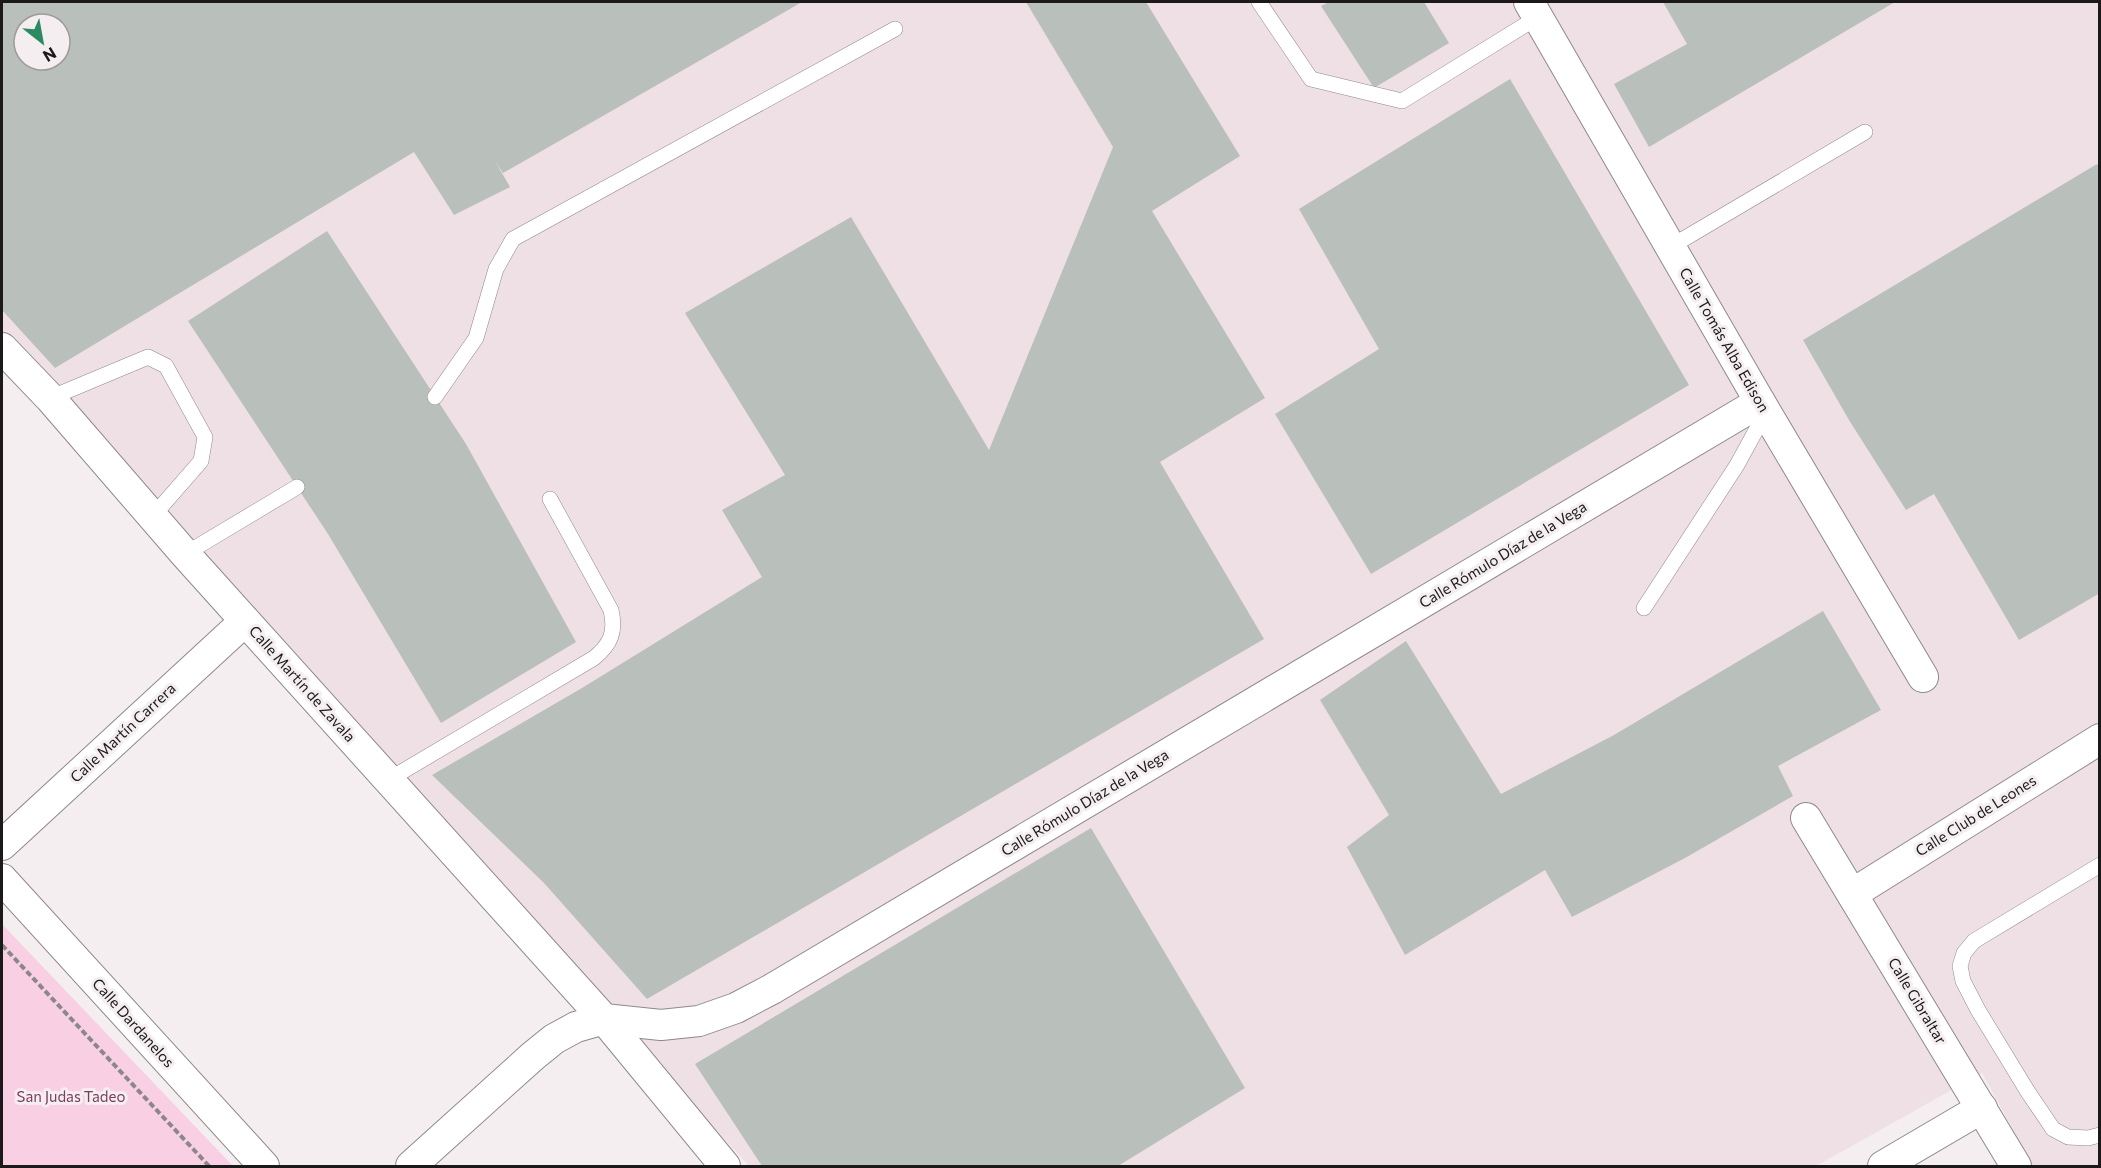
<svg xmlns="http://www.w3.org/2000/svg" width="2101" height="1168" font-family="Commissioner,sans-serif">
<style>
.built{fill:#efe0e6;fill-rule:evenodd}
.green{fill:#f9d0e3}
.building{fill:#b9bfbb;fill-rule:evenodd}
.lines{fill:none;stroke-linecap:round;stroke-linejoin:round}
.lane-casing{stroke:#8f898b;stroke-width:16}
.street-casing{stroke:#8f898b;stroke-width:32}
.path{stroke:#8c888a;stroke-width:4;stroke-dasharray:6 3;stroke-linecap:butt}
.lane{stroke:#fff;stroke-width:15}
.street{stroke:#fff;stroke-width:30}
.labels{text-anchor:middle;stroke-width:6;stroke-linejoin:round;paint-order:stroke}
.street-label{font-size:15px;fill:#1b191a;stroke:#f5eef1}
.park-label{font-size:15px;fill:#7d3d5e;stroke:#f5eef1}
</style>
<rect width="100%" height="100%" fill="#f5eef1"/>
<path class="built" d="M2,2H2099V1166H2033L1982,1073L1816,1166H749L2,344ZM24,24H60V60H24Z"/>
<polygon class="green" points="2,924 233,1166 2,1166"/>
<g class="building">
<path d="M2,2H802L503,173L495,161L510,187L454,215L414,152L55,368L2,310ZM24,24H60V60H24Z"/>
<polygon points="1026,2 1146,2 1240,156 1152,211 1265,398 1160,462 1264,639 647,999 544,883 432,775 582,688 762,577 722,510 785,475 685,313 851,217 989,450 1113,147"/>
<polygon points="1329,2 1424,2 1449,43 1374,88 1321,6"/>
<polygon points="1663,2 1895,2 1649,147 1614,84 1687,44"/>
<polygon points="1510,79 1689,385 1371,574 1275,414 1379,349 1299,209"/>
<polygon points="2097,164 2100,168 2100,593 2019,640 1934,494 1906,510 1849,420 1803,340"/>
<polygon points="327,231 466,444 576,642 441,723 328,534 188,321"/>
<polygon points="1823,611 1881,710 1778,766 1793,796 1685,858 1572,917 1545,870 1405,955 1347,847 1389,815 1320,700 1406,641 1501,794 1614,735"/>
<polygon points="1091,828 1245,1088 1118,1166 762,1166 695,1064"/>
</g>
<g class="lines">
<defs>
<g id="lane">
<polyline points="1259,2 1311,79 1402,101 1538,17"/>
<polyline points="1670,247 1865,132"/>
<polyline points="435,397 476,338 496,269 513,239 895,29"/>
<polyline points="50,398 148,357 166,366 205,437 201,461 153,516"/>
<polyline points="185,554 297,487"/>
<polyline points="1644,608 1737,465 1766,412"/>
<path d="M388,780L594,658C611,644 616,632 611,610L550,499"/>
<polyline points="2100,865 1974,941 1964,953 1960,966 1963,981 1978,1010 2028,1092 2053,1129 2068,1137 2088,1138 2100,1135"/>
</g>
<g id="street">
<polyline points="1529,2 1760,402 1923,677"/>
<polyline points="2,348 50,398 185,554 604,1019 725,1166"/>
<polyline points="1806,818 2016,1166"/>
<polyline points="2,845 245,621"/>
<polyline points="2,879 264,1166"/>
<polyline points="1852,894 2100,739"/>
<polyline points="411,1166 533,1056 554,1039 576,1027 604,1019 661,1025 699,1021 736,1008 772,989 1760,402"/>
<polyline points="1883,1166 1982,1108"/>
</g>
</defs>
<use href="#lane" class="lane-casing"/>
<use href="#street" class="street-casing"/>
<polyline class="path" points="2,945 209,1166"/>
<use href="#lane" class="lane"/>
<use href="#street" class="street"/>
</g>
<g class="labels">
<g class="street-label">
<text transform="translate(1724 340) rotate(60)" y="5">Calle Tomás Alba Edison</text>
<text transform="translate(1503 555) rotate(-31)" y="5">Calle Rómulo Díaz de la Vega</text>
<text transform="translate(302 684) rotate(48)" y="5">Calle Martín de Zavala</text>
<text transform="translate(123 733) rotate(-43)" y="5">Calle Martín Carrera</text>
<text transform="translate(1085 803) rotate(-31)" y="5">Calle Rómulo Díaz de la Vega</text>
<text transform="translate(1976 816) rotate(-32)" y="5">Calle Club de Leones</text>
<text transform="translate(1917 1001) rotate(59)" y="5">Calle Gibraltar</text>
<text transform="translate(133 1023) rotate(48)" y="5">Calle Dardanelos</text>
</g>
<g class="park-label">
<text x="71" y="1102">San Judas Tadeo</text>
</g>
</g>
<rect width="2101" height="1168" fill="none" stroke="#1b191a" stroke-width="6"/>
<g transform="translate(42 42) rotate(149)"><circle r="28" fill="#f5eef1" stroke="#9e999b" stroke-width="1.5"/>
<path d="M0-4.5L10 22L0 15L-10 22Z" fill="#2c8a62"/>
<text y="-9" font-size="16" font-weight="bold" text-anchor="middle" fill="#1b191a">N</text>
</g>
</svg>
